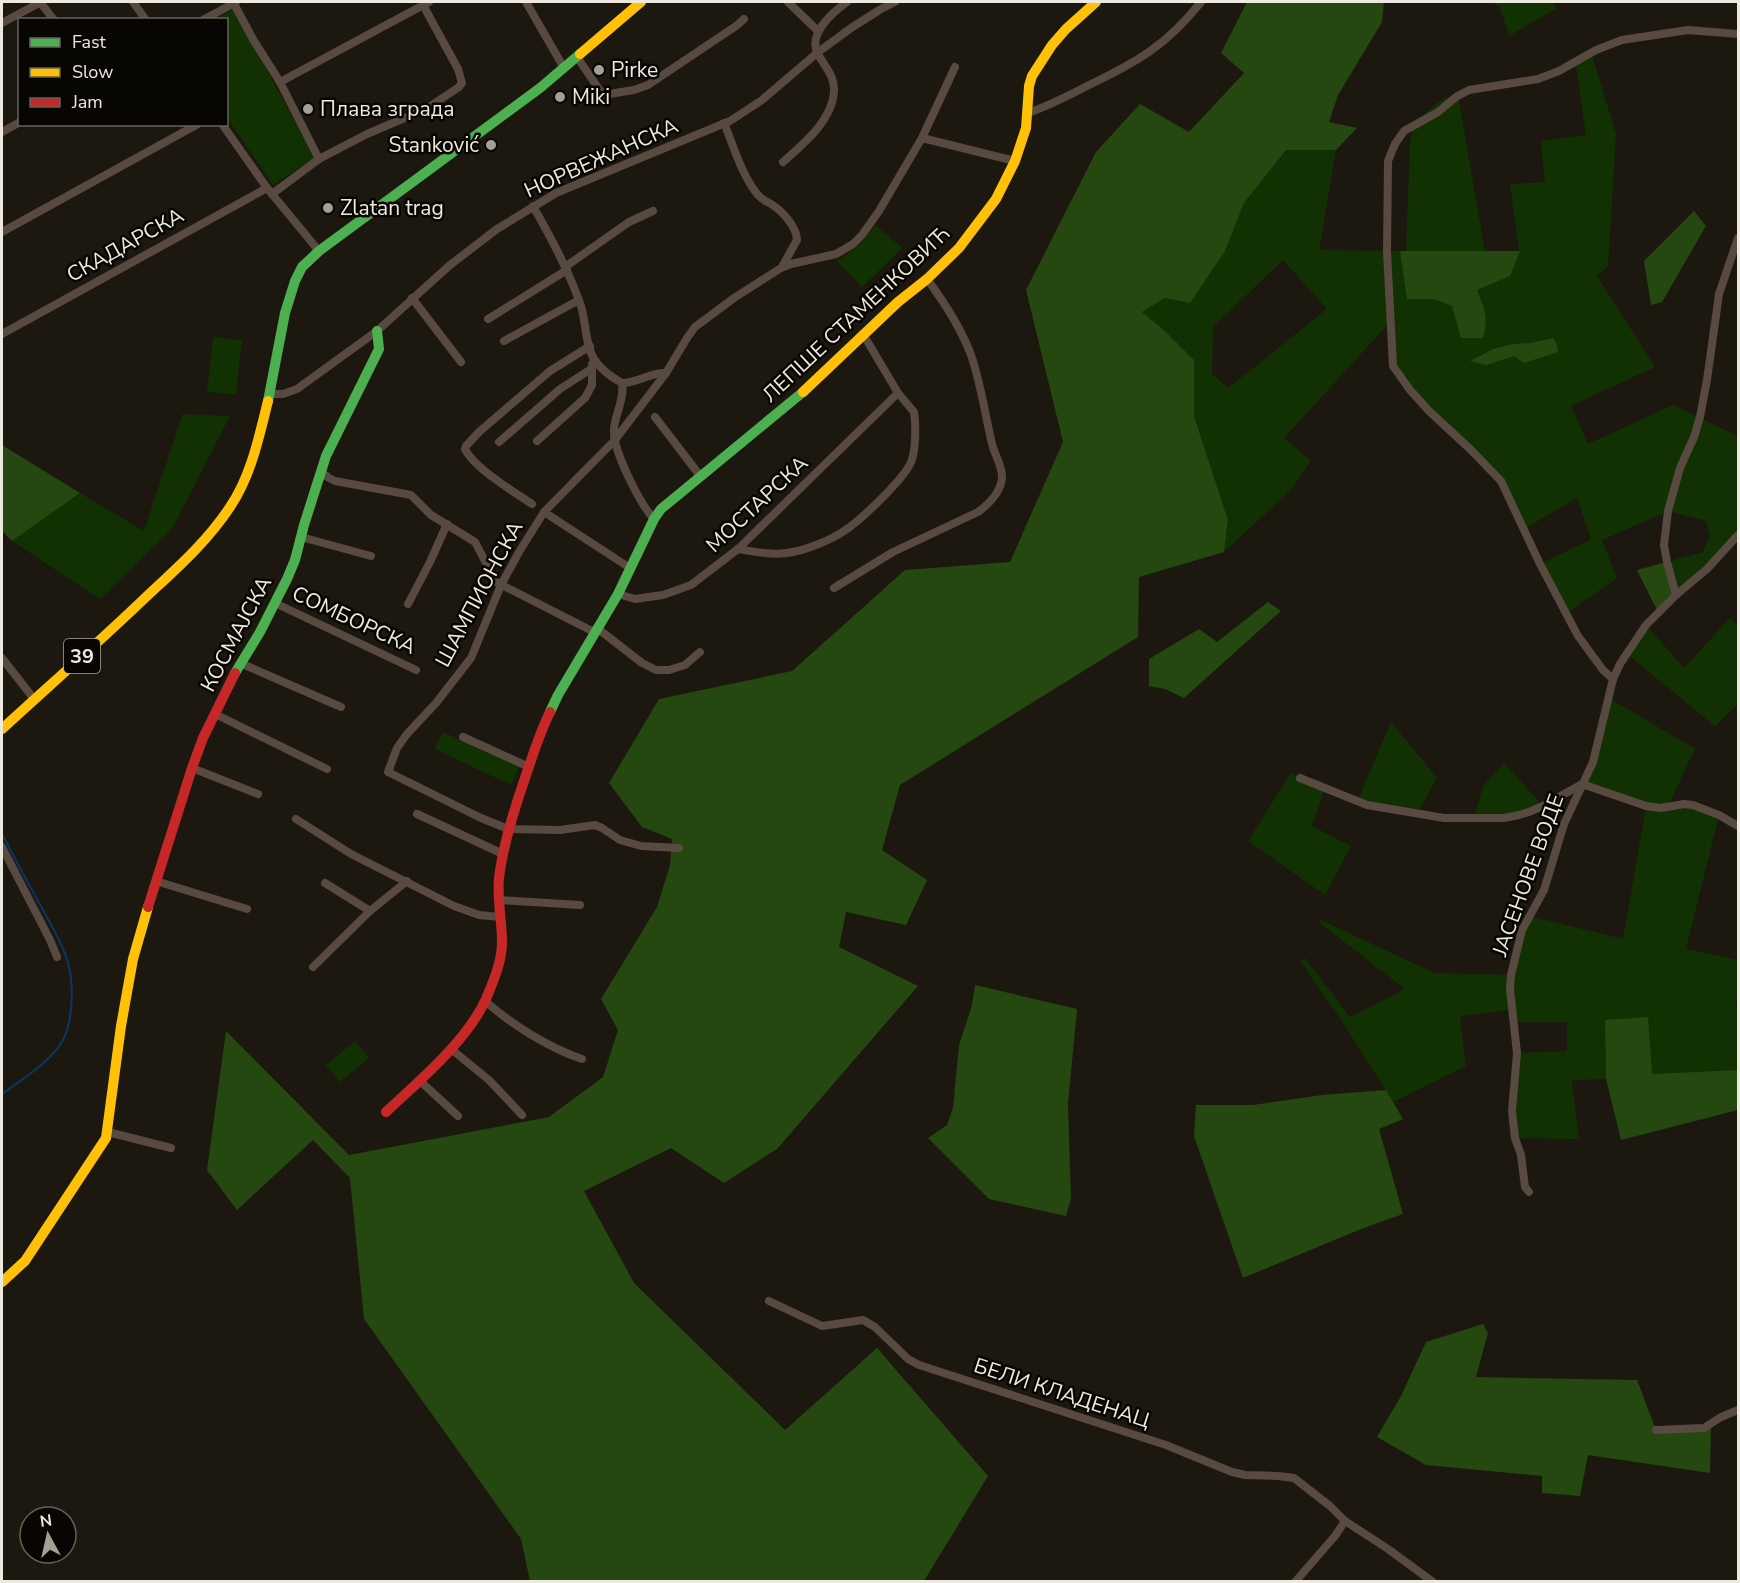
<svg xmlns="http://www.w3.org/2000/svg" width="1740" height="1583" font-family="'Nunito Sans',sans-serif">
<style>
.green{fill:#123102;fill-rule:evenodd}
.forest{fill:#244810}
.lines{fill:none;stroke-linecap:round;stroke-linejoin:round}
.stream{stroke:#0a3665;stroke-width:2}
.street{stroke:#584a40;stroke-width:8}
.fast{stroke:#4caf50;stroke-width:10}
.slow{stroke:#ffc107;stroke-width:10}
.jam{stroke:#c62828;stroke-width:10}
.poi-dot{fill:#a4a096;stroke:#080602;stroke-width:2}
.labels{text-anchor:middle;stroke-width:5;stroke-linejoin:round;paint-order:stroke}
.shield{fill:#080602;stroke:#a9a59c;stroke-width:1.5}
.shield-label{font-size:20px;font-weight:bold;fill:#eee9de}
.poi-label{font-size:21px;fill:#eee9de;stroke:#080602;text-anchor:start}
.street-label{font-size:21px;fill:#eee9de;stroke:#080602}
</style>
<rect width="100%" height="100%" fill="#1c180f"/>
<g class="green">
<polygon points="1491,2 1552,2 1557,8 1509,36 1500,7"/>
<polygon points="233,9 315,157 273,185 227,118 226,20 214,20"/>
<path d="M1592,55L1616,134L1608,266L1597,276L1655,367L1571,406L1588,444L1673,405L1738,436V535L1676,595L1667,562L1703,552L1710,535L1706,521L1668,511L1602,540L1617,578L1566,614L1540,564L1591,539L1577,498L1524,529L1501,481L1429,411L1393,366L1390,322L1284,438L1311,461L1291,490L1224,552L1228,520L1194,416V360L1164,330L1142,312L1165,298L1225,251L1244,203L1286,150H1336L1319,250L1406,251L1410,142L1413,125L1431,108L1443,99L1458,95L1485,252L1519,251L1510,184L1545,182L1541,141L1586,135L1576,66ZM1283,260L1327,309L1228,388L1212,374L1213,327Z"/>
<path d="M875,225L902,248L862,287L837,261C855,249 864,242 875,225Z"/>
<polygon points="213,337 242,340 236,395 207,392"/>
<polygon points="183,414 230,416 172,529 100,599 12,541 80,493 144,531"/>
<polygon points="1730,618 1738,626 1738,704 1715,726 1627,654 1646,625 1684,668"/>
<polygon points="1609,698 1695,749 1668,806 1684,804 1719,815 1686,949 1738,960 1738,990 1736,1000 1738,1018 1738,1070 1651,1074 1605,1021 1606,1079 1572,1080 1579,1139 1515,1138 1517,1053 1567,1051 1567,1022 1513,1022 1511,1010 1460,1016 1466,1066 1393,1102 1342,1021 1301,962 1304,957 1350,1017 1405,989 1320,923 1321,920 1434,973 1511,975 1529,916 1623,939 1646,807 1582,784"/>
<polygon points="1391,722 1437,778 1417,814 1357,802"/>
<polygon points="443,732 519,767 511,785 435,749"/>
<polygon points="1504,763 1543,806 1529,812 1474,818 1483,786"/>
<polygon points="1291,773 1325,788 1312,826 1351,846 1325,895 1248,841"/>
<polygon points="355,1041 369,1058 340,1082 326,1065"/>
</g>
<g class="forest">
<polygon points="1247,2 1384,2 1382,22 1338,95 1329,122 1357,128 1336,150 1286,150 1244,203 1225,251 1190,303 1165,298 1142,312 1164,330 1194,360 1194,416 1228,520 1224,552 1139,577 1138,637 900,785 882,850 927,880 906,925 846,912 839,947 918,986 777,1149 724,1183 671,1148 584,1191 634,1283 785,1430 877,1348 988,1476 924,1581 530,1581 521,1539 364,1319 350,1178 313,1140 237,1210 207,1170 226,1031 349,1155 549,1117 603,1077 618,1030 601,999 657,907 670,865 672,839 642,827 609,783 659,699 792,671 905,570 1010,562 1063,442 1026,290 1096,152 1140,104 1189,132 1244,73 1221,53"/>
<polygon points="1694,211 1706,226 1662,302 1651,305 1644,261"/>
<path d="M1400,251H1520L1510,276L1477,290C1484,307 1489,319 1483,338H1461L1452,306L1434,299H1407Z"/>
<polygon points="1553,338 1557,345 1558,352 1524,363 1514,356 1486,365 1470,361 1493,349 1513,344 1530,343"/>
<polygon points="2,445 80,493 12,541 2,531"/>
<polygon points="1667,562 1676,595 1658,612 1637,570"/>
<polygon points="1268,602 1281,611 1184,698 1165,689 1149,686 1149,659 1199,629 1217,642"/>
<polygon points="975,985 1077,1009 1068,1104 1071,1199 1066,1216 989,1199 928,1138 947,1125 953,1108 959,1045 972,1005"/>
<polygon points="1648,1017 1652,1074 1738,1070 1738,1110 1621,1140 1606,1079 1605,1020"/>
<polygon points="1386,1090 1403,1119 1379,1129 1403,1214 1361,1229 1243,1278 1194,1136 1196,1105 1253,1105 1322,1095"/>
<polygon points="1483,1324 1488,1333 1476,1377 1637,1380 1656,1430 1711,1424 1710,1473 1588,1455 1580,1496 1542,1493 1542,1476 1426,1465 1377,1437 1401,1396 1426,1342"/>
</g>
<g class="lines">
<path class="stream" d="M2,834C15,859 29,885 43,910C52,927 63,944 68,963C74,983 73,1021 63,1040C52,1061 21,1080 2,1094"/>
<g class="street">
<polyline points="40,2 54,20"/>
<polyline points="133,2 146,20"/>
<polyline points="233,2 254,41 280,82 319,159 367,134 426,109 459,87 462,83 458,69 423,5"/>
<polyline points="526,2 564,68"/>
<polyline points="788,2 818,31"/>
<polyline points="203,20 236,2"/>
<polyline points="2,23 41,2"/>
<polyline points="577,57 603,95 634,90 648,85 736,26 744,19"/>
<polyline points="280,82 429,2"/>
<path d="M1028,113C1048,106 1068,96 1087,86C1137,62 1166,46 1201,2"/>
<path d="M724,123C734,147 742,176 758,195C763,201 769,202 774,206C784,213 797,228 797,240L782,267"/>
<polyline points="222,124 267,188 319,251"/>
<polyline points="2,132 20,122"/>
<polyline points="922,138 1015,161"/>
<path d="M783,162C803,144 832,121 834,92C835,76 825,67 818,54C807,34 833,12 847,2"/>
<polyline points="272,194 319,159"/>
<path d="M533,206C551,238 569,271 581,306C586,322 585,344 594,359C601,370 611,377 622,383C625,398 615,414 614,429C612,449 640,504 654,519"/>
<polyline points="2,232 198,124"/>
<polyline points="565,267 629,222 653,211"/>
<polyline points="412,298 461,362"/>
<polyline points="488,319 567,270"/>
<polyline points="2,334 267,188"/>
<polyline points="504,341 579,300"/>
<path d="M622,383C638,383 650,372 666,373"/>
<polyline points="270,394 283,394 297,389 377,331 450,265 497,229 556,193 730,121 762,100 817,53 851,28 881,9 895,2"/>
<polyline points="655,417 701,477"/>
<polyline points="537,441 585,398 592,385 592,364"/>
<polyline points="499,442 560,389 591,369"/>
<polyline points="321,472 329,478 335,481 411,495 431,515 475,542 496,582 594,632"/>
<path d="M532,504C514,492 474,468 465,449L466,446L479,432L550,371L590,346"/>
<polyline points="544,512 630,568"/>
<polyline points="301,537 371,556"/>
<path d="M738,549C755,552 776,556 793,552C808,549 831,540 844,531C860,521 904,479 911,462C916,451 916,424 914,412L898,393L863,334"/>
<path d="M834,588L893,552L978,512C989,504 1000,493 1002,479C1003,467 995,456 992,444C985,414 981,384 971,355C961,328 944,302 927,279"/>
<polyline points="618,594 635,599 663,595 691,585 704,575 738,549 898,393"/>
<polyline points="1676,595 1667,562 1664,545 1668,511 1680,468 1694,437 1700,417 1707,380 1719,294 1738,238"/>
<polyline points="275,603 416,670"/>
<polyline points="408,604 430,562 447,524"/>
<polyline points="597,628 642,663 656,670 669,670 685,665 700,652"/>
<polyline points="2,658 34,699"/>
<polyline points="240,663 341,707"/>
<polyline points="1613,679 1603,670 1578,636 1540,564 1501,481 1470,449 1429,411 1410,390 1393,366 1387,252 1388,161 1395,144 1404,131 1438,112 1456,97 1469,90 1538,79 1559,71 1596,50 1622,40 1688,30 1738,34"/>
<polyline points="215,714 327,769"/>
<polyline points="463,737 529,767"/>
<polyline points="192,768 258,794"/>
<polyline points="1300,778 1367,805 1444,818 1504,818 1519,815 1529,812 1543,806 1582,784"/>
<polyline points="1582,784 1646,806 1661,808 1684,804 1693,805 1719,815 1738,826"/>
<polyline points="417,814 503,854"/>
<polyline points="296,819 351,854 454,906 479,915 500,917"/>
<polyline points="2,847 50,940 57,957"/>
<polyline points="679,848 641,846 620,840 602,828 595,825 560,830 508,829 481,818 388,772 397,748 407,734 436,703 471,658 501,585 519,552 544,512 614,441 666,373 687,338 695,327 734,298 781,268 791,264 836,254 853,244 862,235 879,211 922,138 955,67"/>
<polyline points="156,881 247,909"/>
<polyline points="325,883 370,911"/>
<polyline points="499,900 580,905"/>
<polyline points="313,967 370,911 407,881"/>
<path d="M485,1001C511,1024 549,1048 582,1059"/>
<polyline points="451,1049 489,1080 522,1115"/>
<polyline points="419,1080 458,1116"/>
<polyline points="108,1132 171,1148"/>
<polyline points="1529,1192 1525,1187 1521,1155 1515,1138 1512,1111 1517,1053 1510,989 1511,975 1522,930 1544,890 1564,824 1593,762 1613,679 1620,664 1646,625 1676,595 1707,569 1738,535"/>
<polyline points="769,1301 822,1326 863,1320 875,1327 908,1359 919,1365 1166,1445 1232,1472 1245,1475 1278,1476 1294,1478 1330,1506 1345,1521 1388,1549 1433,1582"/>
<polyline points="1656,1430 1704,1428 1721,1417 1738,1410"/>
<polyline points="1295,1582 1335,1536 1345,1521"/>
</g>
<g class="fast">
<polyline points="268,401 285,313 295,281 302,267 319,251 540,88 580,54"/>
<polyline points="235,673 260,632 287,579 295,560 304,525 326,456 379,349 377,331"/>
<polyline points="550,712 558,695 618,594 654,519 661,509 803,392"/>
</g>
<g class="slow">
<polyline points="580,54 641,2"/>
<polyline points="803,392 898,302 927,279 959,248 996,199 1015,161 1026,128 1029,86 1032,76 1052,45 1066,29 1096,2"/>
<path d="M2,729C50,685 99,642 146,597C176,569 207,542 230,507C251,476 259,437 268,401"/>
<polyline points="2,1282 25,1261 106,1138 121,1026 133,959 148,907"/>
</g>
<g class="jam">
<polyline points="148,907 192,768 203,738 235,673"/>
<path d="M386,1112C419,1081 467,1041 486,999C493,982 502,962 502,942C502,921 497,900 499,878C503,845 513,813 524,781C532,758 539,734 550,712"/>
</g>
</g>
<g class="poi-dot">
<circle cx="599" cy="70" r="6"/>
<circle cx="560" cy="97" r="6"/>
<circle cx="308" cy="109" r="6"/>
<circle cx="491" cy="145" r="6"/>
<circle cx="328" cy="208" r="6"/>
</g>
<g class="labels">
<rect class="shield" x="64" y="639" width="36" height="34" rx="4.5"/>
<g class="shield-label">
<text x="82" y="663">39</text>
</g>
<g class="poi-label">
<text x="611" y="77">Pirke</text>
<text x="572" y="104">Miki</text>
<text x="320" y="116">Плава зграда</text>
<text x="479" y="152" text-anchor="end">Stanković</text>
<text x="340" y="215">Zlatan trag</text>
</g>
<g class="street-label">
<text transform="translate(601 158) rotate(-24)" y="7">НОРВЕЖАНСКА</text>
<text transform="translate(125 245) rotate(-29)" y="7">СКАДАРСКА</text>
<text transform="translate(856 314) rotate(-43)" y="7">ЛЕПШЕ СТАМЕНКОВИЋ</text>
<text transform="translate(757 504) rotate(-43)" y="7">МОСТАРСКА</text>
<text transform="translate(479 594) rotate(-62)" y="7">ШАМПИОНСКА</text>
<text transform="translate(354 620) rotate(25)" y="7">СОМБОРСКА</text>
<text transform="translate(236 634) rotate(-62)" y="7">КОСМАЈСКА</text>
<text transform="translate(1528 875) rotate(-70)" y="7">ЈАСЕНОВЕ ВОДЕ</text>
<text transform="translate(1062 1393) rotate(18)" y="7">БЕЛИ КЛАДЕНАЦ</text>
</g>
</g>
<rect width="1740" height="1583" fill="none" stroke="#eee9de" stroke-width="6"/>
<rect x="18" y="18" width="210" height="108" fill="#080602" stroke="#64615a" stroke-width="1.5"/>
<rect x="30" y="38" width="30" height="9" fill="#4caf50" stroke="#64615a" stroke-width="1.5"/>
<text x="72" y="48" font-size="18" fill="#eee9de">Fast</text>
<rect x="30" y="68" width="30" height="9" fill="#ffc107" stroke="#64615a" stroke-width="1.5"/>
<text x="72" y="78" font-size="18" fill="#eee9de">Slow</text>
<rect x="30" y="98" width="30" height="9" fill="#c62828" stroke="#64615a" stroke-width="1.5"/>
<text x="72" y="108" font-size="18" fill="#eee9de">Jam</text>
<g transform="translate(48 1535) rotate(352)"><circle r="28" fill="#080602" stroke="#64615a" stroke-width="1.5"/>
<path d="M0-4.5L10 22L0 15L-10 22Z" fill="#a4a096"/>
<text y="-9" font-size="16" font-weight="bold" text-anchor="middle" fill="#eee9de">N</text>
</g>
</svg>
